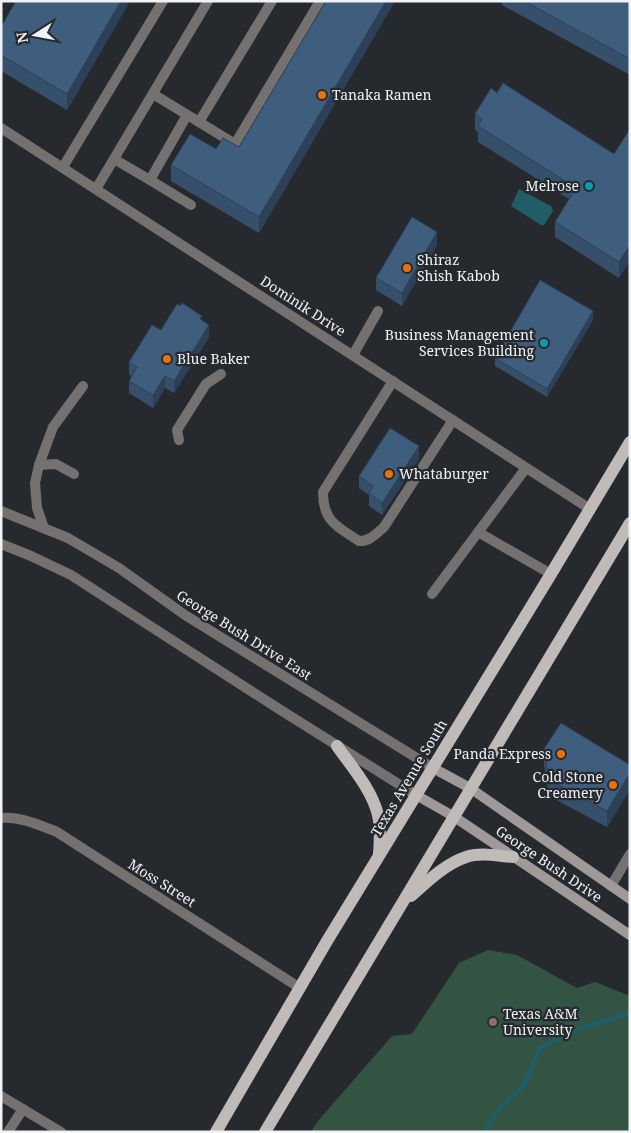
<svg xmlns="http://www.w3.org/2000/svg" width="631" height="1133" font-family="'Noto Serif',serif">
<style>
.green{fill:#335343}
.water{fill:#205d65}
.lines{fill:none;stroke-linecap:round;stroke-linejoin:round}
.stream{stroke:#205d65;stroke-width:5}
.service{stroke:#757171;stroke-width:10}
.minor{stroke:#757171;stroke-width:10}
.tertiary{stroke:#757171;stroke-width:10}
.secondary{stroke:#9f9a99;stroke-width:10}
.primary{stroke:#c0bab8;stroke-width:12}
.wall{fill:#36506b}
.shaded-wall{fill:#2c4157}
.building{fill:#3f5d7c;stroke:#2c4157}
.food-dot{fill:#e8710a;stroke:#262a2e;stroke-width:2}
.culture-dot{fill:#0f9aa8;stroke:#262a2e;stroke-width:2}
.education-dot{fill:#8d6e63;stroke:#262a2e;stroke-width:2}
.labels{text-anchor:middle;stroke-width:4.5;stroke-linejoin:round;paint-order:stroke}
.poi-label{font-size:14px;fill:#f0f2f5;stroke:#262a2e;text-anchor:start}
.street-label{font-size:14px;fill:#f0f2f5;stroke:#262a2e}
</style>
<rect width="100%" height="100%" fill="#262a2e"/>
<polygon class="green" points="488,950 517,955 577,988 595,982 630,996 630,1132 311,1132 317,1122 392,1036 412,1034 459,963"/>
<polygon class="water" points="519,189 551,206 553,211 544,225 541,225 511,206"/>
<g class="lines">
<polyline class="stream" points="484,1132 501,1106 524,1086 540,1048 579,1029 630,1013"/>
<g class="service">
<polyline points="153,94 199,122 272,1"/>
<polyline points="199,122 235,144 320,1"/>
<polyline points="114,159 150,180 187,115"/>
<polyline points="63,167 163,1"/>
<polyline points="150,180 191,205"/>
<polyline points="96,189 208,1"/>
<polyline points="353,355 378,311"/>
<path d="M393,381L323,492C323,522 338,527 359,541C369,542 377,533 384,527L453,420"/>
<polyline points="179,440 177,430 206,384 221,374"/>
<polyline points="39,465 56,464 74,474"/>
<polyline points="44,528 37,508 35,483 39,465 53,427 83,386"/>
<polyline points="478,532 551,574"/>
<polyline points="432,594 526,468"/>
<polyline points="611,886 630,854"/>
<polyline points="8,1132 23,1109"/>
</g>
<g class="minor">
<polyline points="1,128 590,509"/>
<path d="M1,818C20,816 39,825 57,832L300,988"/>
<polyline points="1,1096 61,1132"/>
</g>
<g class="tertiary">
<polyline points="1,511 68,538 119,568 185,615 433,768"/>
<polyline points="1,544 31,556 71,575 279,709 416,795"/>
</g>
<g class="secondary">
<polyline points="433,768 470,788 630,899"/>
<polyline points="416,795 453,816 630,935"/>
</g>
<g class="primary">
<path d="M337,746C352,767 372,790 378,815C381,828 380,841 379,854"/>
<path d="M411,896C427,882 445,864 466,857C480,852 498,856 513,857"/>
<polyline points="216,1132 327,941 551,574 630,442"/>
<polyline points="265,1132 630,523"/>
</g>
</g>
<g class="wall">
<polygon points="130,1 67,110 1,71 1,27"/>
<polygon points="326,1 395,1 259,233 171,181 171,165 216,149 239,147"/>
<polygon points="502,1 630,1 630,75 502,5"/>
<polygon points="497,93 614,154 630,129 619,278 555,237 555,222 569,199 478,142 478,132 475,130 475,114"/>
<polygon points="437,245 402,306 376,290 376,278"/>
<polygon points="180,306 202,320 209,337 174,393 165,388 153,408 129,393 129,381 132,376 129,375 129,362 161,330"/>
<polygon points="593,320 547,397 495,366 495,358"/>
<polygon points="419,459 382,515 369,506 369,495 359,488 359,476"/>
<polygon points="544,749 630,765 630,789 607,827 549,796 544,765"/>
</g>
<g class="shaded-wall">
<polygon points="121,1 130,1 67,110 67,94"/>
<polygon points="386,1 395,1 259,233 259,217"/>
<polygon points="2,219 2,234 1,236 1,220"/>
<polygon points="437,232 437,245 402,306 402,293"/>
<polygon points="630,245 630,261 619,278 619,262"/>
<polygon points="593,311 593,320 547,397 547,389"/>
<polygon points="209,325 209,337 174,393 174,381"/>
<polygon points="165,376 165,388 153,408 153,395"/>
<polygon points="419,446 419,459 382,515 382,503"/>
<polygon points="630,773 630,789 607,827 607,811"/>
</g>
<g class="building">
<polygon points="16,1 121,1 67,94 1,55 1,27"/>
<polygon points="326,1 386,1 259,217 171,165 190,134 216,149 223,138 239,147"/>
<polygon points="524,1 630,1 630,59"/>
<polygon points="503,83 614,154 630,129 630,245 619,262 555,222 576,188 478,126 482,119 475,114 491,88 497,93"/>
<polygon points="412,217 437,232 402,293 376,278"/>
<polygon points="540,280 593,311 547,389 495,358"/>
<polygon points="182,303 202,316 200,319 209,325 174,381 165,376 153,395 129,381 137,367 129,362 152,325 161,330 177,304 180,306"/>
<polygon points="390,428 419,446 382,503 369,493 373,486 359,476"/>
<polygon points="561,723 630,765 630,773 607,811 549,780 544,749"/>
</g>
<g class="food-dot">
<circle cx="322" cy="95" r="5"/>
<circle cx="407" cy="268" r="5"/>
<circle cx="167" cy="359" r="5"/>
<circle cx="389" cy="474" r="5"/>
<circle cx="561" cy="754" r="5"/>
<circle cx="613" cy="785" r="5"/>
</g>
<g class="culture-dot">
<circle cx="589" cy="186" r="5"/>
<circle cx="544" cy="343" r="5"/>
</g>
<circle class="education-dot" cx="493" cy="1022" r="5"/>
<g class="labels">
<g class="poi-label">
<text x="332" y="100">Tanaka Ramen</text>
<text x="579" y="191" text-anchor="end">Melrose</text>
<text x="417" y="265">Shiraz<tspan x="417" dy="16">Shish Kabob</tspan></text>
<text x="534" y="340" text-anchor="end">Business Management<tspan x="534" dy="16">Services Building</tspan></text>
<text x="177" y="364">Blue Baker</text>
<text x="399" y="479">Whataburger</text>
<text x="551" y="759" text-anchor="end">Panda Express</text>
<text x="603" y="782" text-anchor="end">Cold Stone<tspan x="603" dy="16">Creamery</tspan></text>
<text x="503" y="1019">Texas A&amp;M<tspan x="503" dy="16">University</tspan></text>
</g>
<g class="street-label">
<text transform="translate(303 306) rotate(33)" y="5">Dominik Drive</text>
<text transform="translate(244 635) rotate(32)" y="5">George Bush Drive East</text>
<text transform="translate(409 778) rotate(-59)" y="5">Texas Avenue South</text>
<text transform="translate(549 864) rotate(34)" y="5">George Bush Drive</text>
<text transform="translate(162 883) rotate(32)" y="5">Moss Street</text>
</g>
</g>
<rect width="631" height="1133" fill="none" stroke="#f0f2f5" stroke-width="5"/>
<g transform="translate(35 35) rotate(259)" stroke="#262a2e" stroke-width="4" paint-order="stroke">
<path d="M0-4L9 19L0 12L-9 19Z" fill="#f0f2f5"/>
<text y="-8" font-size="14" font-weight="bold" text-anchor="middle" fill="#f0f2f5">N</text>
</g>
</svg>
